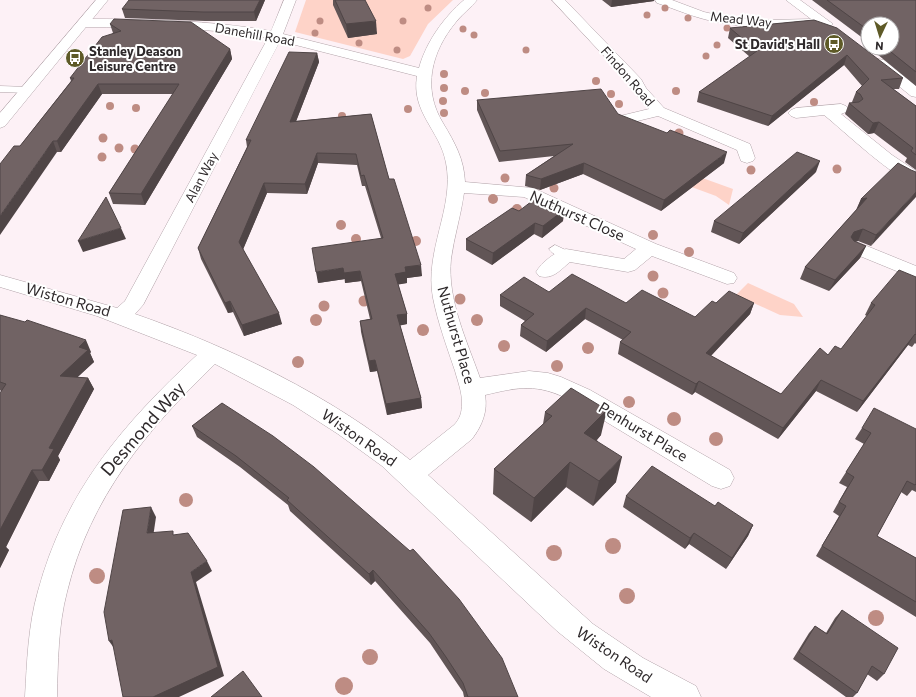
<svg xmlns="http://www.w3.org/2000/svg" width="916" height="697" font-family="Commissioner,sans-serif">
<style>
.green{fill:#fed3c8}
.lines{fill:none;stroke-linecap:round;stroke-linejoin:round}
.lane-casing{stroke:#b2a3a9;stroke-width:1}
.street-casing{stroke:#b2a3a9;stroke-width:1}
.secondary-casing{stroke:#b2a3a9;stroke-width:1}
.lane{fill:#fff;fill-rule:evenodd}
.street{fill:#fff;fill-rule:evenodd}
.secondary{fill:#fff;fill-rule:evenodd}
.tree{fill:#be8c83}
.wall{fill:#615556}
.shaded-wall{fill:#4f4546}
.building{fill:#716364;stroke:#4f4546}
.labels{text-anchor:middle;stroke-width:4;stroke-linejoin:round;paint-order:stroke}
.far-street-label{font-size:13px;fill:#2e292b;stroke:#fff}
.far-poi-label{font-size:13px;font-weight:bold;fill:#2e292b;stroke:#fff;text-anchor:end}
.street-label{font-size:15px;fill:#2e292b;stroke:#fff}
.near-street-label{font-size:18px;fill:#2e292b;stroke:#fff}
</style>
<rect width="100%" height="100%" fill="#fdf1f6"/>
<g class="green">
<polygon points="306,0 453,0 428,24 410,56 403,59 295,32"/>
<polygon points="658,162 733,189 729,205 716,196 648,171"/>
<polygon points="748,283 794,304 803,317 780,315 736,295"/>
</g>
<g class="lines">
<defs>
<g id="lane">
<polygon points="0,86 28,87 33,90 28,93 0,92"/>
<path d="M555,245L570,252L572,255L570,258C563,260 553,255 549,249Z"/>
</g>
<g id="street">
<path d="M284,0H296L283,34L419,68C426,42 444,17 464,0H477C471,8 462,14 456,22C431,52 422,89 443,123C455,143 464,159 465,182L533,188L656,244L734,273L737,278L734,283L727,284L652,256L635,270L628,272L570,262C560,270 553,280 539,276L536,272C542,262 555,252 566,249L624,259L636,249L524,197L464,193C461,215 454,237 451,259C447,300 467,341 480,378L529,371L548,373L561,377L590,390L730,470L734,478L730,486L721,489L712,486L570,400C537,383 519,387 485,395C488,411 482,426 472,439L428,475L593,624L643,658L696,686L701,697H651L604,669L557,631L382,466L338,434L293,405L215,364C147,430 90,497 67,592C58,626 58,662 57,697H25C27,662 28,626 38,591C65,491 123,424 197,355L97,316L0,287V275L117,308L125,301L268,38C207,27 145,27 83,27L77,23L83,19C147,19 209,20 271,31ZM280,41L417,76C411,113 440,130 446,163C455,208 424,250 433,298C438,323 447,347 455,371C458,382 462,392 462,403C462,412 460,419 454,425L410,460C332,396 230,347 135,314L143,305Z"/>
<polygon points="552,0 565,0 641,79 646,88 664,108 750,144 755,158 753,161 747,163 741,161 737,150 658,116 625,124 620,122 617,119 620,116 649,109 634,92 629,83"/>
<path d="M655,0H672L704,12L726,17L768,20L811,19L786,0H800L833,24L827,28L821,26C785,28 747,29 712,21C693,17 675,9 657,3Z"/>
<polygon points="879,59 884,60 916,86 916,97 911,96 874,66 872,63 874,60"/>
<path d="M841,104L846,106L849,109L846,112L841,114L892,155L916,171V184C894,179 844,131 824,115L796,118L791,116L788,113L791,110L796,108Z"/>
<polygon points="857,242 916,266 916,279 850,252 847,248 850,244"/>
</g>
<polygon id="secondary" points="96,0 108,0 5,126 0,128 0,113"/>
</defs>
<use href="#lane" class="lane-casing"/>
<use href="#street" class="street-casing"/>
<use href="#secondary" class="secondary-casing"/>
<use href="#lane" class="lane"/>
<use href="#street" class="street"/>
<use href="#secondary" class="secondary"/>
</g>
<g class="tree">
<circle cx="428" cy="8" r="3.5"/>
<circle cx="665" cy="8" r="3.5"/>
<circle cx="647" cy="15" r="3.5"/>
<circle cx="688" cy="18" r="3.5"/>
<circle cx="320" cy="21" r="3.5"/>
<circle cx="403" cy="21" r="3.5"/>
<circle cx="727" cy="28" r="3.5"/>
<circle cx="463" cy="29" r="3.5"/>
<circle cx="315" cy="33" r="3.5"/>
<circle cx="474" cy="35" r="3.5"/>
<circle cx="359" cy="43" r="3.5"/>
<circle cx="717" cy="45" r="3.5"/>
<circle cx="397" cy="50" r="3.5"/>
<circle cx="526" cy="50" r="3.5"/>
<circle cx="706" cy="56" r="3.5"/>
<circle cx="444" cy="74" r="4"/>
<circle cx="596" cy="81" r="4"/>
<circle cx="444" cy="88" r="4"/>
<circle cx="465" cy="91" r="4"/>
<circle cx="676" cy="91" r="4"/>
<circle cx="485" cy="93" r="4"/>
<circle cx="611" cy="94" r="4"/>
<circle cx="443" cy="101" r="4"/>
<circle cx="814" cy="102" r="4"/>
<circle cx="619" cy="104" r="4"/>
<circle cx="110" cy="106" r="4"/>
<circle cx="136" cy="108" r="4"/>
<circle cx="408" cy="109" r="4"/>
<circle cx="444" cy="113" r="4"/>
<circle cx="342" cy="116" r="4"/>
<circle cx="679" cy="133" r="4.5"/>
<circle cx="103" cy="138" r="4.5"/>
<circle cx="119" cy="148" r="4.5"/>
<circle cx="135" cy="149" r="4.5"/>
<circle cx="102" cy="157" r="4.5"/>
<circle cx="837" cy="169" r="4.5"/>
<circle cx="751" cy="170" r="4.5"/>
<circle cx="505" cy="178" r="4.5"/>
<circle cx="554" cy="188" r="4.5"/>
<circle cx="493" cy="199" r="5"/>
<circle cx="517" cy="209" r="5"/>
<circle cx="341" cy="225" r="5"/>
<circle cx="653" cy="235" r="5"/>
<circle cx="356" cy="239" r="5"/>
<circle cx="416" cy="241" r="5"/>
<circle cx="689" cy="252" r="5"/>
<circle cx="653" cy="276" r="5.5"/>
<circle cx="663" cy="293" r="5.5"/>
<circle cx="460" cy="299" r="5.5"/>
<circle cx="364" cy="301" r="5.5"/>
<circle cx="324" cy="306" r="5.5"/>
<circle cx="316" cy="320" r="6"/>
<circle cx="477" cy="320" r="6"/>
<circle cx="423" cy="330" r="6"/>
<circle cx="504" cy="346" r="6"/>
<circle cx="588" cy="348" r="6"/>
<circle cx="298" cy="362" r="6"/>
<circle cx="557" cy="366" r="6"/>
<circle cx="629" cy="402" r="6"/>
<circle cx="674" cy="419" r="7"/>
<circle cx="716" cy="439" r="7"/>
<circle cx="186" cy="500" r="7"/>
<circle cx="613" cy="546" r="8"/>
<circle cx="554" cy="553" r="8"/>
<circle cx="97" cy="576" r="8"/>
<circle cx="627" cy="596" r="8"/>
<circle cx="876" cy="618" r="8"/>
<circle cx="370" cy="657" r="8"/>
<circle cx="344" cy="686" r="9"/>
</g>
<g class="wall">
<polygon points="265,0 256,21 205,21 125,18 122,9"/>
<polygon points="333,0 365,0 377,34 348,38 333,5"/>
<polygon points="602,0 654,0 654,1 611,7"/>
<polygon points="812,0 916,0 916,86 877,54 878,50 876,48 892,48 868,24 868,42"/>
<polygon points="814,20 903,78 899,89 893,89 916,106 916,170 905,162 907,158 874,133 868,134 845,114 849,103 853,103 852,102 856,92 862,86 844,65 768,126 697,102 699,92 750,57 728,38 730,28"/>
<polygon points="110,24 230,49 232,59 145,205 113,204 109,193 173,94 102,94 61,152 57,152 20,146 71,81 70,78 113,33"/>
<polygon points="317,53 319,62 296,121 371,114 389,179 422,276 407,278 407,283 398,284 407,314 407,324 400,325 421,398 422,408 387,415 377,371 370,372 361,332 360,321 370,319 361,281 345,283 345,279 318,283 381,238 365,186 362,186 357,165 318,163 307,194 267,193 243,249 282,324 244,336 233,312 228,313 201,259 198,248 247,147 246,140"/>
<polygon points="477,100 618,114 724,163 661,211 583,174 540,190 525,186 526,175 554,156 499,162 477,110"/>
<polygon points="911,170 871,246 858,241 854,242 866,246 860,258 829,291 800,279 805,267 857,209 861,199"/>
<polygon points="816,172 739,244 711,232 714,221"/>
<polygon points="564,210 563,221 542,238 534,234 492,265 466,250 466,239 519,211"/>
<polygon points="916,277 916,344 915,343 912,347 908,345 857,412 816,391 778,439 695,392 692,395 618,354 620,342 623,340 585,319 546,352 520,336 521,325 525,321 500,306 500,295 549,292 626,303 695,317 716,303 754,303 750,314 711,356 781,394 828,355 841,349 867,316 865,315 871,303"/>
<polygon points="0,315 91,352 90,353 94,362 77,377 88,378 94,389 58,456 60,460 49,481 39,481 6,547 9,550 0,568 1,391 0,390"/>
<polygon points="222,403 518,697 464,697 463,692 446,667 430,643 375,581 371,585 290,511 288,505 240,467 197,437 192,426"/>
<polygon points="545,412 601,435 597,440 616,482 593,506 566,487 531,522 493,494 494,469 543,424"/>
<polygon points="862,428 916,429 916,492 912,490 907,496 901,492 877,536 916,558 916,617 816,556 839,516 833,512 847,487 839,483 864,444 855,439"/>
<polygon points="626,496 753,525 748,536 726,569 689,544 685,549 623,507"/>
<polygon points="842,610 884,674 877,681 867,674 857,693 853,697 846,697 793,659 809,633 815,626 826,633 835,618"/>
</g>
<g class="shaded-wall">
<polygon points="260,0 265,0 256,21 254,12"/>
<polygon points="612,0 654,0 654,1 611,7"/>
<polygon points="376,21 377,34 348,38 346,24"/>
<polygon points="230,49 232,59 145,205 141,194"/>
<polygon points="317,53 319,62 292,132 290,122"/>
<polygon points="847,55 844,65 768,126 772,116"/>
<polygon points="98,84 102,94 61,152 57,141"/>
<polygon points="879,122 874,133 868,134 873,123"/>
<polygon points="53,141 57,152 0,235 0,216"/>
<polygon points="727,152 724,163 661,211 664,200"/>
<polygon points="317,153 318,163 307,194 305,184"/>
<polygon points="820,161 816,172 739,244 743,233"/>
<polygon points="584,163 583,174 540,190 541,179"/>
<polygon points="264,183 267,193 242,252 239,242"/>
<polygon points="916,192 916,197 871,246 876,235"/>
<polygon points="867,198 856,210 861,199"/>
<polygon points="564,210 563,221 542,238 543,226"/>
<polygon points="535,223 534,234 492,265 493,253"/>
<polygon points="121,228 126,239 83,252 78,241"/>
<polygon points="863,229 858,241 849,243 851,237 854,232"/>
<polygon points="866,246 860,258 829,291 835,280"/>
<polygon points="421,265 422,276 407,278 407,283 396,285 395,274 405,267"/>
<polygon points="343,268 345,279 318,283 316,272"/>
<polygon points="360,271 361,281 345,283 344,273"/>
<polygon points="230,301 233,312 228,313 225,303"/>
<polygon points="754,303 750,314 703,364 706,353"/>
<polygon points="586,308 585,319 546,352 547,341"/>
<polygon points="279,313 282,324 244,336 242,325"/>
<polygon points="407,314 407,324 398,326 397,315"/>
<polygon points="915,334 908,345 857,412 863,401"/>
<polygon points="86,340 91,352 90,353 94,362 66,388 60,376 79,347"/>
<polygon points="375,360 377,371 370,372 369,361"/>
<polygon points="88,378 94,389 58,456 60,460 49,481 42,470 49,448"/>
<polygon points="821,380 816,391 778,439 783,428"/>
<polygon points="699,381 695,392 692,395 696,384"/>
<polygon points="421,398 422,408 387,415 386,404"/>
<polygon points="607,410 601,435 580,458 584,433"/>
<polygon points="622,457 616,482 593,506 599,481"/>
<polygon points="570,462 566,487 531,522 534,498"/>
<polygon points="32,470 39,481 6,547 9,550 0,568 0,530"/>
<polygon points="151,507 156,517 152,544 147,533"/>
<polygon points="753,525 748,536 726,569 732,558"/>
<polygon points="694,533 689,544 685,549 690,538"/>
<polygon points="207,561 212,571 196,582 224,676 179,697 153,697 191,572"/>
<polygon points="373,570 375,581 371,585 369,574"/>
<polygon points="112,640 116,651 109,641"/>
</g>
<g class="building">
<polygon points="129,0 260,0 254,12 203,12 122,9"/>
<polygon points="335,0 365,0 376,21 346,24"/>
<polygon points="827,0 916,0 916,72 886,48 893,48 892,48 892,24 868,24 868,30"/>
<polygon points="114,19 191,22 230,49 141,194 109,193 179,84 98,84 57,141 53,141 0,216 0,164 14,146 20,146 74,78 70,78 102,37 121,31 110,24"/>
<polygon points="814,20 837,28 903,78 881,80 916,106 916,155 911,151 913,148 879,122 873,123 849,103 859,102 863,99 860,94 856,92 869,79 847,55 772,116 699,92 757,51 730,28"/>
<polygon points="289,52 317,53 290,122 371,114 389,179 394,179 421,265 405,267 406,272 395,274 407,314 397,315 421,398 386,404 375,360 369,361 360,321 372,319 360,271 344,273 343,268 316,272 312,248 383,238 364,175 361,176 356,154 317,153 305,184 264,183 239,242 279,313 242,325 230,301 225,303 198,248 251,140 246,140"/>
<polygon points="601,89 618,114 667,133 670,130 727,152 664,200 584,163 541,179 526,175 573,144 500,151 477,100"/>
<polygon points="797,152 820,161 743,233 714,221"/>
<polygon points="898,163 911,170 916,172 916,192 876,235 863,229 854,232 851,237 854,241 866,246 835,280 805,267 867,198 861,199"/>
<polygon points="106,197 121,228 78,241"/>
<polygon points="536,198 564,210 543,226 535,223 493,253 466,239 512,208 519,211"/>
<polygon points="899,270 916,277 916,335 915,334 863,401 821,380 783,428 699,381 696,384 620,342 631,332 586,308 547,341 521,325 534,314 500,295 524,277 549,292 572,274 626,303 642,290 695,317 712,301 716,303 729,291 754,303 706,353 781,394 820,348 828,355 835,346 841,349 875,305 871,303"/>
<polygon points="0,315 25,322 27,320 86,340 79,347 88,350 60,376 88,378 49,448 54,449 42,470 32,470 0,530 0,393 6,384 0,382"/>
<polygon points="571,388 607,410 584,433 622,457 599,481 570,462 534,498 494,469 552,416 545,412"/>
<polygon points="222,403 273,436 314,467 410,551 413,549 459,599 502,658 518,697 468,697 463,683 446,657 429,633 373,570 369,574 287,500 289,498 236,456 192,426"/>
<polygon points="874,408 916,429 916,484 915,485 907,481 877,536 916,558 916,602 822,546 846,506 839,502 854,477 846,472 871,433 862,428"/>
<polygon points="652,466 715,506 718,502 753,525 732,558 694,533 690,538 626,496"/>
<polygon points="151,507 147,533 173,531 173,535 188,533 207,561 191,572 218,667 153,697 123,697 112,640 109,641 104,612 123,510"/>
<polygon points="842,610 898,648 884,674 872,666 857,693 799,652 815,626 827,634"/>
<polygon points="243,671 262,697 211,697"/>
</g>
<defs>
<symbol id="bus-disc" viewBox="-11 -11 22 22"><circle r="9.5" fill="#5e5a27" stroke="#fff"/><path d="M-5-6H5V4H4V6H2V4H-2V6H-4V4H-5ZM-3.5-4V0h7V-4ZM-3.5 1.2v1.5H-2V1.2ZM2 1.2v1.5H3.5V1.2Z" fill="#fff"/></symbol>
</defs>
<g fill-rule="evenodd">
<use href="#bus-disc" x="823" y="33" width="22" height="22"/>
<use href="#bus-disc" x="64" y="47" width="22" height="22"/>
</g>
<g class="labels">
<g class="far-street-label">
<text transform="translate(741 19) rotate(6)" y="5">Mead Way</text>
<text transform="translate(255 34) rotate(10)" y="5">Danehill Road</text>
<text transform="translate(628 76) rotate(49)" y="5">Findon Road</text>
<text transform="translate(201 177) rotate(-62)" y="5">Alan Way</text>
</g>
<g class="far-poi-label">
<text x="820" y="49">St David's Hall</text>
<text x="89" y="56" text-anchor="start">Stanley Deason<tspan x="89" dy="15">Leisure Centre</tspan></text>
</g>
<g class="street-label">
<text transform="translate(577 216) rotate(24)" y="5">Nuthurst Close</text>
<text transform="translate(68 300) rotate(16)" y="5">Wiston Road</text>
<text transform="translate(456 335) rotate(74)" y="5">Nuthurst Place</text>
<text transform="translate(643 432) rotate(31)" y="5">Penhurst Place</text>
<text transform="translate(359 438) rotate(35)" y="5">Wiston Road</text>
<text transform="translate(614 655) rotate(34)" y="5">Wiston Road</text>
</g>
<g class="near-street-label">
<text transform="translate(143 429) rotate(-49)" y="6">Desmond Way</text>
</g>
</g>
<g transform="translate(880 36) rotate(184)"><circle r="19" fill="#ffffff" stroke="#aba9aa"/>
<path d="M0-3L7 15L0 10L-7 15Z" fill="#5e5a27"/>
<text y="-6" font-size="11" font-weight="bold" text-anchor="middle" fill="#2e292b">N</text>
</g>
</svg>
